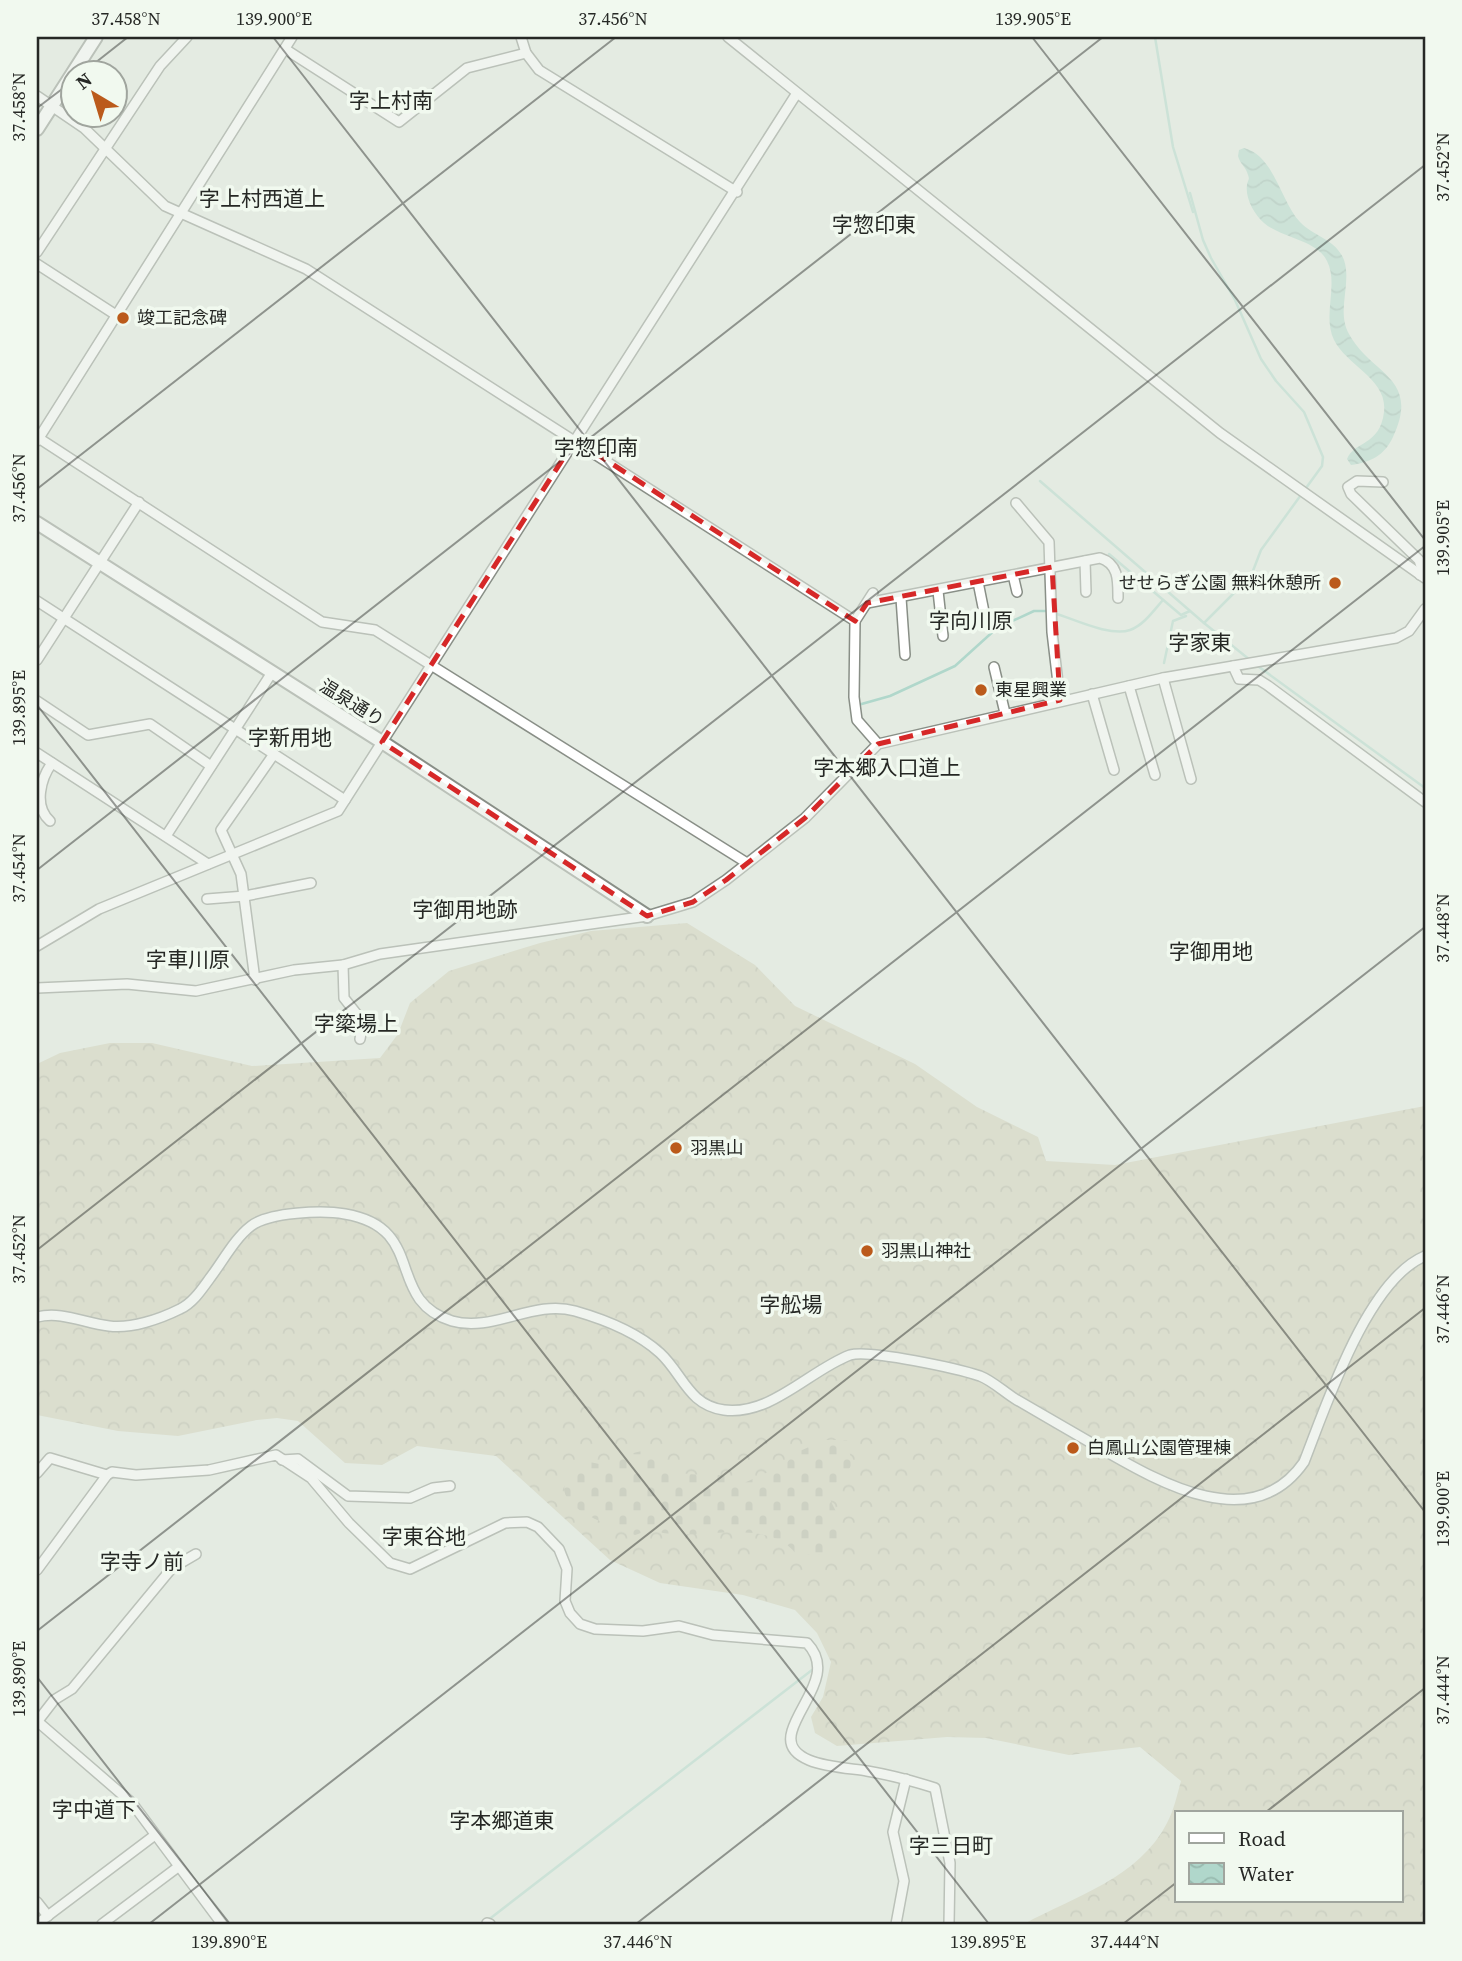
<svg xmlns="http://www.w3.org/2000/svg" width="1462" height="1961" font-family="'Source Serif 4','Noto Sans JP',serif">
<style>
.forest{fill:url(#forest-crowns);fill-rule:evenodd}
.cemetery{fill:url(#cemetery-stones)}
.water{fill:url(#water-waves)}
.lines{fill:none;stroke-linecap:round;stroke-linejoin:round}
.stream{stroke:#b0d7cb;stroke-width:2.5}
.street-casing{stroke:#898f87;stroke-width:12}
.secondary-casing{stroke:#898f87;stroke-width:16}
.street{stroke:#fff;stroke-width:9}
.secondary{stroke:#fff;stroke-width:12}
.marked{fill:none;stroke:#d62828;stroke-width:5;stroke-dasharray:14 9;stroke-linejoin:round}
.ticks{fill:none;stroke:#262825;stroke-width:2;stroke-opacity:0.45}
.poi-dot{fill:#bb5a1b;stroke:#f1f9ef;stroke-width:2.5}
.labels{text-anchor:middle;stroke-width:7;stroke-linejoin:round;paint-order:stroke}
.poi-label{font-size:18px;fill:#262825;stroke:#f1f9ef;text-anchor:start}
.street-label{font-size:18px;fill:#262825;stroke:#f1f9ef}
.quarter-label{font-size:21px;fill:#262825;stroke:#f1f9ef}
.neatline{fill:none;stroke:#262825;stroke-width:2.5}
.ticks-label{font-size:18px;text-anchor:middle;fill:#262825}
</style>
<defs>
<pattern id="forest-crowns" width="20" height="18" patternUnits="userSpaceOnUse" patternTransform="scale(1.75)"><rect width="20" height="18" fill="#d0ceb7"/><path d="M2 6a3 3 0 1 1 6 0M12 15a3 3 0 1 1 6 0" fill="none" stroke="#b2b19d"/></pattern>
<pattern id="cemetery-stones" width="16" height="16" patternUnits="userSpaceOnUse" patternTransform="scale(1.75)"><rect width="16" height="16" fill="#d0ceb7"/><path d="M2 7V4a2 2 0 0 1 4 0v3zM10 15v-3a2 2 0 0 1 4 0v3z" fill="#b2b19d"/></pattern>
<pattern id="water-waves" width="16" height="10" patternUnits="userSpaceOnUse" patternTransform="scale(1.75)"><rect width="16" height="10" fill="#b0d7cb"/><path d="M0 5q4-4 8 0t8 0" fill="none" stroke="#97b9ae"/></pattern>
</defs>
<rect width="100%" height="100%" fill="#e4ebe2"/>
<path class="forest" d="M687,923L755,965L795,1006L915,1064L977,1107L1038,1137L1046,1161L1115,1165L1425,1106V1924H1024C1075,1896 1139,1878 1167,1823C1174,1810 1177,1795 1181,1781L1140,1747L1069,1755L986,1738L947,1737L837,1746L815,1733L811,1717L823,1697L831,1662L817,1633L795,1610L743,1595L660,1583L610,1560L496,1456L417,1446L382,1465L345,1463L298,1421L277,1418L257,1420L178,1436L118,1431L37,1415V1064L60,1053L110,1043H152L252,1066L380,1058L398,1034L410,1003L449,971L540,943L591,931ZM1177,1812H1401V1900H1177Z"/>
<path class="cemetery" d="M825,1440H847L852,1464L846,1474L827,1491C832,1508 843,1519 846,1537L822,1555L796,1554C771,1519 706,1538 671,1534C655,1532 651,1529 635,1535C616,1528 550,1507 567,1480C571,1473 578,1463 587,1462C595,1462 601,1466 609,1464C626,1459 636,1446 655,1453C666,1478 696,1474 718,1475C728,1475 734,1483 744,1483L786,1464L793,1454Z"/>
<path class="water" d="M1244,148C1274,155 1281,202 1300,222C1314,237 1336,239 1344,260C1352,284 1336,311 1349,334C1371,375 1421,377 1393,437C1384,456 1371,462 1351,465L1347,459C1354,441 1380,446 1384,412C1388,379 1347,366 1334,340C1322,315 1339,285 1327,261C1317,240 1281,238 1264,223C1254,214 1245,198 1247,185C1248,179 1250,180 1248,175C1246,167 1240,164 1238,156L1239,150Z"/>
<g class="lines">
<g class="stream">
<polyline points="1155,37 1173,147 1193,212"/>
<polyline points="1190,193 1203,240 1211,258 1235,300 1261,359 1276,381 1304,412 1323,457 1322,466 1261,550 1251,576 1204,623 1250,660"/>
<polyline points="1040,481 1204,623"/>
<polyline points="1109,554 1181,615 1190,611"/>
<path d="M1054,613C1074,619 1110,637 1130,630C1144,625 1154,610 1163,600"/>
<polyline points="1164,663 1173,621 1186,616"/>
<polyline points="1255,664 1425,788"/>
<polyline points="858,705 890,696 955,666 997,628 1034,611 1048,611"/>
<polyline points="483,1924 812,1670"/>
</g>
<defs>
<g id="street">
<polyline points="521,37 526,53 539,70 737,192"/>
<polyline points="728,37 1220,433 1425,578"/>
<polyline points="285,49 399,122 467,68 526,53"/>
<polyline points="37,96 84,128 165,206 306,269 855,621 854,697 857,720 878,744"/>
<polyline points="37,252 160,66 187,37"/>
<polyline points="37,264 116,315"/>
<polyline points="37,437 322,622 375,630 747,863"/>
<polyline points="37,441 292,37"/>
<polyline points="1383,482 1357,481 1348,487 1351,494 1419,560 1422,569 1420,575"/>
<polyline points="1016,503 1049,542 1052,632 1060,700"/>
<polyline points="1085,561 1086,592"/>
<polyline points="1013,575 1017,592"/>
<polyline points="978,582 985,617"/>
<polyline points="938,591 943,636"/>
<polyline points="901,598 905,655"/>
<polyline points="37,601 345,800"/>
<path d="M867,603L1100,558C1119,564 1118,581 1118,598"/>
<polyline points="855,621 873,593"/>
<polyline points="37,660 139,502"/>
<polyline points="1233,666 1239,679 1259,680 1267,685 1425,802"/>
<polyline points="994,667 1005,713"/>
<polyline points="1163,678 1191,779"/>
<polyline points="1129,686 1155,775"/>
<polyline points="1092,694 1114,770"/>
<polyline points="37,701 88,735 150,724 211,766"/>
<polyline points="37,753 208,864"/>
<path d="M50,821C33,806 41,778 52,763"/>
<polyline points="166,836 271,674"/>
<polyline points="207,899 245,896 311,883"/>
<polyline points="37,946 99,909 338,811 797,93"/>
<polyline points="343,965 344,998 363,1022 360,1039"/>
<polyline points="255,980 241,874 221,830 274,754"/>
<polyline points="37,988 127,984 196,991 294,970 343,965 380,954 647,916 693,902 726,880 805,818 878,744 1163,678 1396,638 1409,631 1425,609"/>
<path d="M37,1317C62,1311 84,1323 109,1326C131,1329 160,1319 180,1309C193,1303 202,1289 210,1278C223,1261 235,1238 251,1226C269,1212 323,1210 345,1214C428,1228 384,1300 452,1321C493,1333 533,1299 575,1311C603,1319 638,1333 660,1353C683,1374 688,1405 724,1410C771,1416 810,1370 850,1355C869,1349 959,1369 980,1376C993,1381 1005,1393 1017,1400C1045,1416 1072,1432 1100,1448C1159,1482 1252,1537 1304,1462C1326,1406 1367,1280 1425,1256"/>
<polyline points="282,1460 298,1459 348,1496 410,1498 433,1488 450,1486"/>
<polyline points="37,1473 50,1458 107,1475"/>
<path d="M37,1570L107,1475L112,1472L136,1475L209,1470L276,1455L311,1478L349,1523L390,1563L410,1569L505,1523L527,1522L538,1527L559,1549L567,1569L565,1601L570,1613L580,1624L595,1629L643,1631L679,1626L713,1635L807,1643C835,1672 800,1703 792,1731C781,1767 846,1767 867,1771C890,1775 913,1781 935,1788L950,1863L949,1924"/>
<polyline points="37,1721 132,1803 222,1924"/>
<polyline points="37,1722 54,1700 72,1689 172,1568 196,1554"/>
<polyline points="37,1902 48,1916"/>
<polyline points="487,1923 490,1924"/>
<polyline points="37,1924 155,1835"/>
<polyline points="102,1924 178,1867"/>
<polyline points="896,1924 904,1881 893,1832 906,1779"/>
</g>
<g id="secondary">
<polyline points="37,129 96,37"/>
<polyline points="37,523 382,742 647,916"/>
</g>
</defs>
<use href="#street" class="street-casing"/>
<use href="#secondary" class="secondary-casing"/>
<use href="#street" class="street"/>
<use href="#secondary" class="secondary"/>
</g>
<path d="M0 0H1462V1961H0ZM575,440L855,621L867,603L1052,567L1060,700L878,744L805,818L726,880L693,902L647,916L382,742Z" fill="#e4ebe2" fill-opacity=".55" fill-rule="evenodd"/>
<path class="marked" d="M575,440L855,621L867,603L1052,567L1060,700L878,744L805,818L726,880L693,902L647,916L382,742Z"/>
<path class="ticks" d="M273,37L1425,1512M1032,37L1425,540M81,74L128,37M37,108L74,80M37,489L616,37M37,705L989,1924M37,870L1103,37M37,1250L1425,165M37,1631L1425,546M37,1677L230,1924M1266,1812L1425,1688M149,1924L1425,927M636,1924L1425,1308M1123,1924L1177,1882"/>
<g class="poi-dot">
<circle cx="123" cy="318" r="7"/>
<circle cx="1335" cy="583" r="7"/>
<circle cx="981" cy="690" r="7"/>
<circle cx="676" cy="1148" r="7"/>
<circle cx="867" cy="1251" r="7"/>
<circle cx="1073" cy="1448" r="7"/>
</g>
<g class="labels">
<g class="poi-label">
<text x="137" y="324">竣工記念碑</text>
<text x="1321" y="589" text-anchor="end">せせらぎ公園 無料休憩所</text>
<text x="995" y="696">東星興業</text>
<text x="690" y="1154">羽黒山</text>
<text x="881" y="1257">羽黒山神社</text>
<text x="1087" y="1454">白鳳山公園管理棟</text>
</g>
<g class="street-label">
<text transform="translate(352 703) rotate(32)" y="6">温泉通り</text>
</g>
<g class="quarter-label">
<text x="391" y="108">字上村南</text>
<text x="262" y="206">字上村西道上</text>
<text x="874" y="232">字惣印東</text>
<text x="596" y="455">字惣印南</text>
<text x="971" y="628">字向川原</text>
<text x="1200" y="650">字家東</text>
<text x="290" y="745">字新用地</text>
<text x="887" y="775">字本郷入口道上</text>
<text x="465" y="917">字御用地跡</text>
<text x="1211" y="959">字御用地</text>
<text x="188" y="967">字車川原</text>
<text x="356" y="1031">字簗場上</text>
<text x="791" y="1312">字舩場</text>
<text x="424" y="1544">字東谷地</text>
<text x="142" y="1569">字寺ノ前</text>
<text x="94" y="1817">字中道下</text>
<text x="502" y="1828">字本郷道東</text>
<text x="951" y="1853">字三日町</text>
</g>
</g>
<rect width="1462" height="1961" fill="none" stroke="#f1f9ef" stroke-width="77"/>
<rect x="1175" y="1811" width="228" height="91" fill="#f1f9ef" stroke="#a0a59e" stroke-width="2"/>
<rect x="1189" y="1833" width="35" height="10" fill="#ffffff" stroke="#a0a59e" stroke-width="2"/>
<text x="1238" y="1846" font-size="21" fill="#262825">Road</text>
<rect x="1189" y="1863" width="35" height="21" fill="url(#water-waves)" stroke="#a0a59e" stroke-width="2"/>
<text x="1238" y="1881" font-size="21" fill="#262825">Water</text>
<g transform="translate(94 94) rotate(322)"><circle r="33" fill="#f1f9ef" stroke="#a0a59e" stroke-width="2"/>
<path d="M0-5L12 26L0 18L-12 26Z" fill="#bb5a1b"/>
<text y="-10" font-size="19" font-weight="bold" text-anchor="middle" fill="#262825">N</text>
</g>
<rect x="38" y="38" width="1386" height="1885" class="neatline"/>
<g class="ticks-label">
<text x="126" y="25">37.458°N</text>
<text x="274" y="25">139.900°E</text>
<text x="613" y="25">37.456°N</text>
<text x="1033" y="25">139.905°E</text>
<text transform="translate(19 107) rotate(-90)" y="6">37.458°N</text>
<text transform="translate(1443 167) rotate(-90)" y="6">37.452°N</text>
<text transform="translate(19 488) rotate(-90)" y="6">37.456°N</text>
<text transform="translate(1443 538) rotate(-90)" y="6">139.905°E</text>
<text transform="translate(19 708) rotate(-90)" y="6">139.895°E</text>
<text transform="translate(19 868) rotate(-90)" y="6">37.454°N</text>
<text transform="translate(1443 928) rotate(-90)" y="6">37.448°N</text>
<text transform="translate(19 1249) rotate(-90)" y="6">37.452°N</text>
<text transform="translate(1443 1309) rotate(-90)" y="6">37.446°N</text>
<text transform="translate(1443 1509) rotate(-90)" y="6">139.900°E</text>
<text transform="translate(19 1679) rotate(-90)" y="6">139.890°E</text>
<text transform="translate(1443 1690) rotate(-90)" y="6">37.444°N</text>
<text x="229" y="1948">139.890°E</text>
<text x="638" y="1948">37.446°N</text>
<text x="988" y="1948">139.895°E</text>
<text x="1125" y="1948">37.444°N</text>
</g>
</svg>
